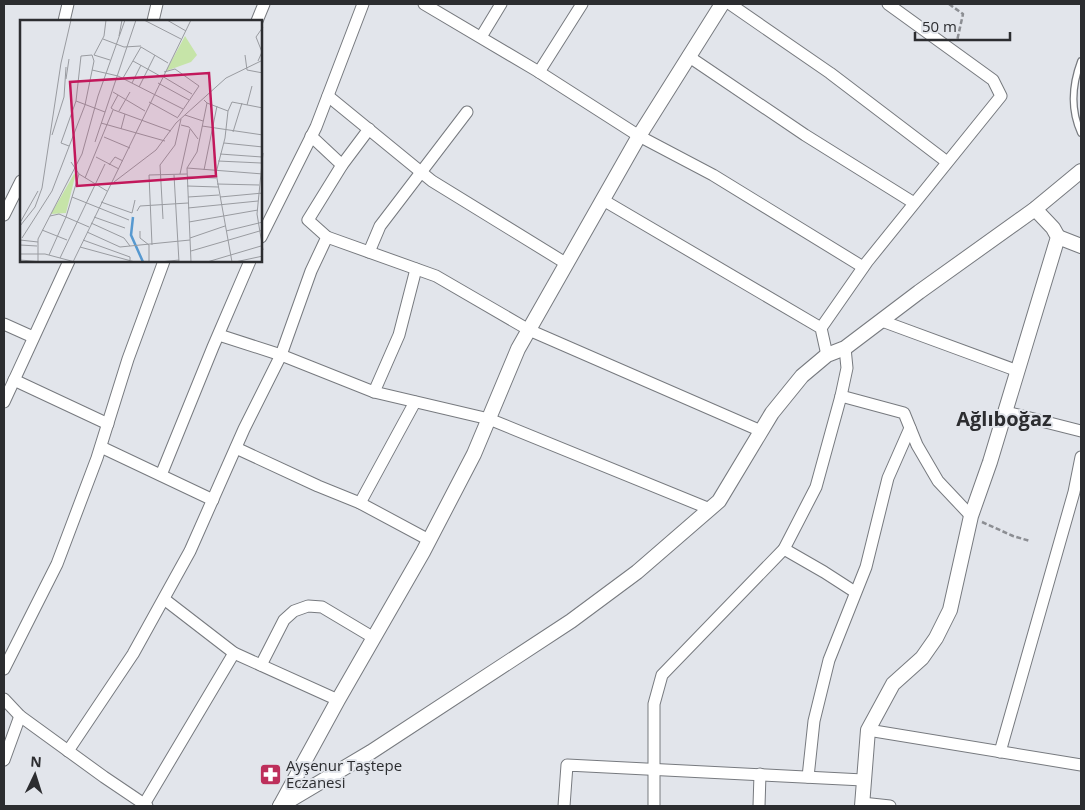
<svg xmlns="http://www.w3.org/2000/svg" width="1085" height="810" font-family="'Open Sans',sans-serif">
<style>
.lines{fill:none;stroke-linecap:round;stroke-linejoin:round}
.service-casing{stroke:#777a7f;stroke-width:8}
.minor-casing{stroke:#777a7f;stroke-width:13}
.tertiary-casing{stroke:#777a7f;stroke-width:16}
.path{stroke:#8c8e93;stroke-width:2.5;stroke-dasharray:5 2.5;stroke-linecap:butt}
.service{stroke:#fff;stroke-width:5.5}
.minor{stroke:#fff;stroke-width:11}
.tertiary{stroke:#fff;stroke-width:14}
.labels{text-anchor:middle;stroke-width:4;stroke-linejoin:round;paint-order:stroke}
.poi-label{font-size:15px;fill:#2c2d30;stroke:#e2e5eb;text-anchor:start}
.district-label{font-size:20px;font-weight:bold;fill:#2c2d30;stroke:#e2e5eb}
.inset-river{fill:none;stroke:#5799d0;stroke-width:2.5}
.inset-road{fill:none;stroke:#999ba0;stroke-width:1}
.view{fill:#c2185b;fill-opacity:0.15;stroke:#c2185b;stroke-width:2.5}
.inset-edge{fill:none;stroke:#2c2d30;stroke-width:2.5}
</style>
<rect width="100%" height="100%" fill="#e2e5eb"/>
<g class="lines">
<defs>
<path id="service" d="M1081,61C1072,85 1070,109 1081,133"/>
<g id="minor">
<polyline points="424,4 539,72 639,136 713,175 863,267"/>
<polyline points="730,4 830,73 947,162"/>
<polyline points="64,21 68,4"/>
<polyline points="153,21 157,4"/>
<polyline points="257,21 264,4"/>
<polyline points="481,37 501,4"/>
<polyline points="688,56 805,135 914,203"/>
<polyline points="539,72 582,4"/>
<polyline points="328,96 432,181 567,264"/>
<polyline points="369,129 342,165 308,220 327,237 436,276 529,330 761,431"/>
<polyline points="311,136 342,165"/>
<polyline points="603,200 821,328 827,355"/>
<polyline points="4,215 21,181"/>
<polyline points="261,237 316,127 363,4"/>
<polyline points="369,252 380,226 467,112"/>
<polyline points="882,321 1018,371"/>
<polyline points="4,324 33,337"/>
<polyline points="821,328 867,262 1001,96 993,80 888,4"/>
<polyline points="219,335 281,355 374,392 489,419 710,509"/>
<polyline points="14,380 108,424"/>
<polyline points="374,392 399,335 416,269"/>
<polyline points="841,396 904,413 917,445 938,481 971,516"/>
<polyline points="4,402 69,261"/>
<polyline points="1006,412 1081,431"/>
<polyline points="101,447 213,500"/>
<polyline points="236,448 318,486 360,503 429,540"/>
<polyline points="161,475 213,347 250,261"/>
<polyline points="360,503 415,402"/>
<polyline points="784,549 824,572 855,592"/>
<polyline points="164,599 234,653 338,700"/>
<polyline points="261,665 284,620 294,611 308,606 322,607 374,638"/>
<polyline points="4,669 57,564 97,458 128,359 164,261"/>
<polyline points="4,699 20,716 104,777 147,806"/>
<polyline points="868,730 1081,765"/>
<polyline points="68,751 133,654 190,551 244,429 281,355 311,271 327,237"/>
<polyline points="1000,752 1074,492 1081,457"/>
<polyline points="4,760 20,716"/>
<polyline points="808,777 814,721 829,660 866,567 888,478 910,428"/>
<polyline points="862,803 890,806"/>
<polyline points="143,806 234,653"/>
<polyline points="564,806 567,765 863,780"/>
<polyline points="654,806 654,704 662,675 784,549 816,487 841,396 847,368 845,348"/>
<polyline points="759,806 760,774"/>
</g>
<g id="tertiary">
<polyline points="1058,237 1081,246"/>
<polyline points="280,806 371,752 571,621 637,572 719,501 772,413 802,376 827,355 845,348 919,292 1035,209 1081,171"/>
<polyline points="280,806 338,700 423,552 474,454 518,349 639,136 722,4"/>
<polyline points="862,806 868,730 893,684 922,658 936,638 950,610 971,516 990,462 1058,237 1053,228 1035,209"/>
</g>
</defs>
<use href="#service" class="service-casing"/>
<use href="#minor" class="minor-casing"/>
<use href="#tertiary" class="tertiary-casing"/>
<g class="path">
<polyline points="949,4 963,14 957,41"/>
<polyline points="982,522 1013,536 1030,541"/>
</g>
<use href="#service" class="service"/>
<use href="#minor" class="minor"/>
<use href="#tertiary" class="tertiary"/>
</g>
<defs>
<symbol id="pharmacy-square" viewBox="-11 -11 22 22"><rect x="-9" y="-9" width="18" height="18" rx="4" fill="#bd2f5b" stroke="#e2e5eb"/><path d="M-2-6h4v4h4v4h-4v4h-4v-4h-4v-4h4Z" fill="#fff"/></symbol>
</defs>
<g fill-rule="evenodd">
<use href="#pharmacy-square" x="258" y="762" width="25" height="25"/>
</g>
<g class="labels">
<g class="poi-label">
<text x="286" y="771">Ayşenur Taştepe<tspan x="286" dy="17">Eczanesi</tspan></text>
</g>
<g class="district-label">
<text x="1004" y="426">Ağlıboğaz</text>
</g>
</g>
<g transform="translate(20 20)">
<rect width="242" height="242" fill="#e2e5eb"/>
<path d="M165,16L177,35L171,42L146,51ZM56,153L46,193L31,194L54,154Z" fill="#c6e4a8"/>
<path class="inset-river" d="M113,197L111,215L123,242"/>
<path class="inset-road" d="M86,0L84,16L74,35L90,40M124,0L161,19M147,0L166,11M99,16L102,0M83,19L104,27L121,26M225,35L227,50L243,53M113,41L142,57M238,41L242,32L236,17L243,7M41,43L51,0M72,50L98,56L163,89M144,52L155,49L179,66L158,97M142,56L172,74M103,58L121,27L148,43M46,59L49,39M112,63L121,45M138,63L169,80M119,67L135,35M93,72L125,91M98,75L91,88L94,90L151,111M56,81L85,92M129,82L158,98M187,83L208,91L205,118L196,153L212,242M227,85L232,66M99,91L110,72M208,91L212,82L243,88M165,95L183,101M81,103L145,121M161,105L169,107L178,119M182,106L243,115M101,109L105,94M213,112L222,83M32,115L44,77L46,47M84,117L110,128M75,122L116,0M204,123L243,127M243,133L237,194L243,230M200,134L242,137M76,137L99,149M198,141L241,143M51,142L59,154L87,171M89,145L95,137L103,141M167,148L243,154M184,150L197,86M160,154L170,109M154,155L159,242M167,157L196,158M65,158L93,90M94,162L136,130L156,103L206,58L243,40M197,164L239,165M167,166L198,167M52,177L109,200M168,177L199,175M200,177L243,173M81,182L112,193L115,180M168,188L238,181M117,191L120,186L168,183M30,196L39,194L69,207M74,197L105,208M143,199L140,145L155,125L161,99M1,201L18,171M169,202L238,190M71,203L104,218L110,226M0,206L15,187L22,168L41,43M22,210L47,220M120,211V218L129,225V242M206,211L243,202M67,212L100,227L170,220M2,218L32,171L65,85L74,41L72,35L61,36L56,81L41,123L49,126M170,218L205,206M0,220L18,222M63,220L110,237V240M0,225L17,226M132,225L129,155L167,154M60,227L115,242M171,231L243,210M0,234H25L55,242M29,235L46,197L59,154M40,238L85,144M0,240L24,242M18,242V219L62,134L78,76L105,0M53,242L171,0M140,242L159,240M171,242L167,148L177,132L187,83L184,80M187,242L241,226M215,242L243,236"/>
<path class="view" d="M189,53L196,156L57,166L50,62Z"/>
<rect width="242" height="242" class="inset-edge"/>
</g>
<rect width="1085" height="810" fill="none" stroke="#2c2d30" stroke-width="10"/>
<g transform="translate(35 775) rotate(4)" stroke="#e2e5eb" stroke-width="4" paint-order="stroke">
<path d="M0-4L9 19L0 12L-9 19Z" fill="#2c2d30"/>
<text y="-8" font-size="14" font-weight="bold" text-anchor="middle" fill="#2c2d30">N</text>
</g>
<path d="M915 32v8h95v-8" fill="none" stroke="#2c2d30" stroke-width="2.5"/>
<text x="922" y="32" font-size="15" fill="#2c2d30" stroke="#e2e5eb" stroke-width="4" paint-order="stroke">50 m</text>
</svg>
